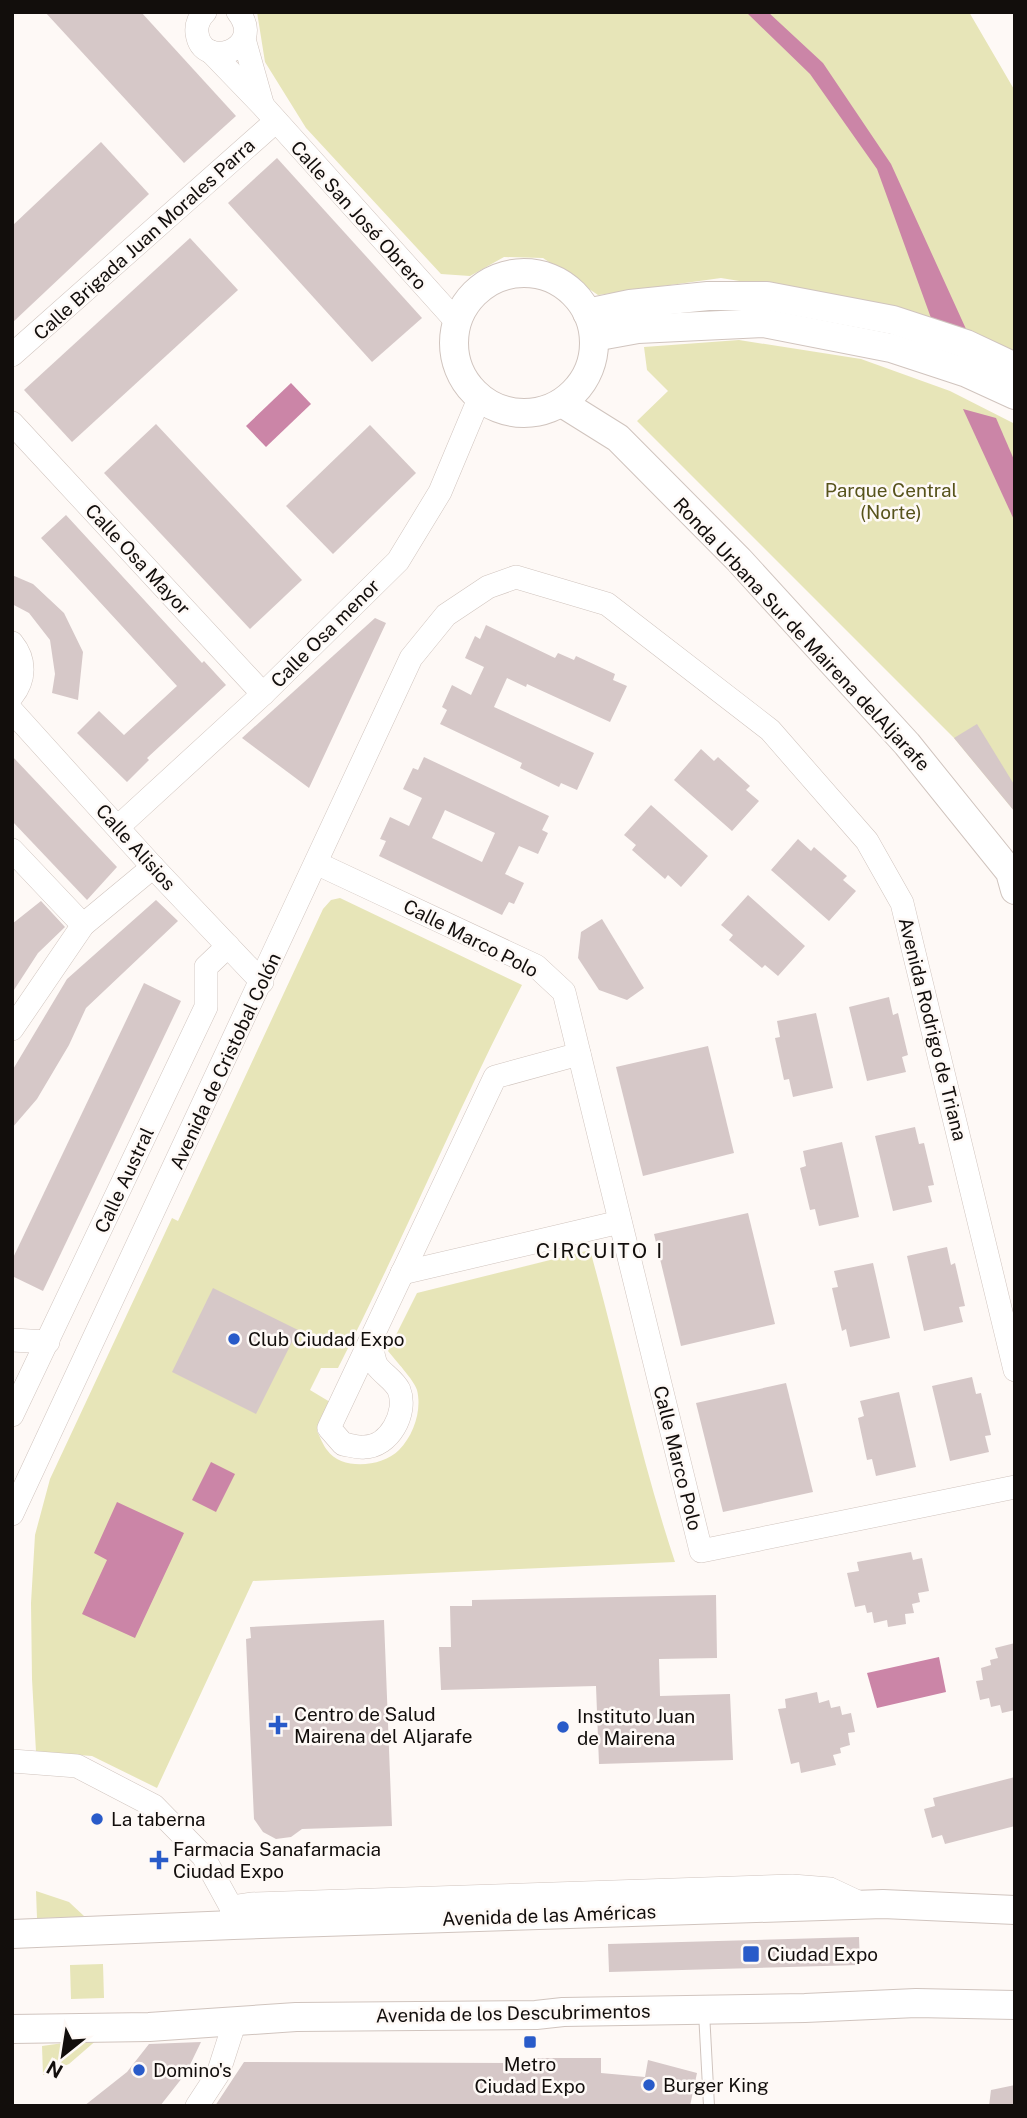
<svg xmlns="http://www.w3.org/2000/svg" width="1027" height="2118" font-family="'Public Sans',sans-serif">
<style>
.green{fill:#e7e5b8}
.water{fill:#cb85a7}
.building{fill:#d6c8c8;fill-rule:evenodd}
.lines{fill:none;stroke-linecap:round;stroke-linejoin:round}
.service-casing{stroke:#d0c4be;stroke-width:12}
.minor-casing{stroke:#d0c4be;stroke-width:24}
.tertiary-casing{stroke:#d0c4be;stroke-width:30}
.service{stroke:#fff;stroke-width:10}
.minor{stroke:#fff;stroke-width:23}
.tertiary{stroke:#fff;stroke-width:28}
.poi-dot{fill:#295bc9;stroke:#fef9f6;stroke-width:2.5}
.labels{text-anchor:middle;stroke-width:5;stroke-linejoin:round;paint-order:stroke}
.street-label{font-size:19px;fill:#120e0c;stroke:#fef9f6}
.park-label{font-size:19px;fill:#57531b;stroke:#fef9f6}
.poi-label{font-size:19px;fill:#120e0c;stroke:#fef9f6;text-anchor:start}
.neighbourhood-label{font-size:21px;letter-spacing:2px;fill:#120e0c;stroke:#fef9f6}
</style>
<rect width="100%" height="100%" fill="#fef9f6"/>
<g class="green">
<polygon points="257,12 969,12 1015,91 1015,354 966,329 892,306 721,278 598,295 543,258 504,257 470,276 441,274 306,128 265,62"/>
<polygon points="739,340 861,359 950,391 1015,424 1015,812 954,738 637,421 668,391 647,370 644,347"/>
<path d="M340,898L522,985C457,1110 403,1241 338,1368H321L310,1390L330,1402L317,1431C320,1437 323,1445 327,1450C342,1471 382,1467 399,1450C414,1435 422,1410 417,1390C414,1380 395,1360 388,1351L417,1293L590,1250C619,1354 641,1460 675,1562L253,1581L157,1788L92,1756L36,1752L32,1679L31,1603L35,1535L50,1479L172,1218L178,1221L323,909L331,900Z"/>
<polygon points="36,1891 69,1902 85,1917 37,1918"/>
<polygon points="103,1964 104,1998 71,1999 70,1965"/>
<polygon points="99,2038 69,2064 43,2075 42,2046"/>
</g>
<g class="water">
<polygon points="746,12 768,12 823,63 891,164 966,329 931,318 877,169 810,74"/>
<polygon points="291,383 311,404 266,447 246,426"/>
<polygon points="963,409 996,418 1015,462 1015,522"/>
<polygon points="211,1462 235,1474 216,1512 192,1500"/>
<polygon points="117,1502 184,1533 135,1638 82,1614 107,1560 94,1553"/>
<polygon points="939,1657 946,1692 877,1708 867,1673"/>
</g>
<g class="building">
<polygon points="45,12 141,12 236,116 184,163"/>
<polygon points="101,142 149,194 12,323 12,226"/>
<polygon points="277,158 422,318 372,362 228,203"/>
<polygon points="190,238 238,290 72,442 24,390"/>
<polygon points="156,424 302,580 250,629 104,473"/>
<polygon points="370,425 416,473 333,554 286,506"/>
<polygon points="66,515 202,663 204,661 226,685 147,758 149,760 127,782 77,733 99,711 124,735 177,686 41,538"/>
<polygon points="12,575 33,584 64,613 83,652 78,700 52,693 55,674 50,640 29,613 12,604"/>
<polygon points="375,618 386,623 309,788 242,738"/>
<polygon points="486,625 555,658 558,653 574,660 576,656 615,674 613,680 627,686 610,722 527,684 526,687 507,678 494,707 594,753 577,790 561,783 559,787 520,768 522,763 440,724 447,710 442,707 452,685 471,695 484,667 465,658 475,636 480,639"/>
<polygon points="977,724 1015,786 1015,812 954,738"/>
<polygon points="701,749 714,761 718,757 750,786 746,790 759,801 732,831 674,780"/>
<polygon points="12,756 117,867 87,900 12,821"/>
<path d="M424,757L549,816L542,830L548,833L538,854L519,846L505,874L524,883L514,904L509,902L502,915L379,856L386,841L380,839L390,817L409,826L422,798L403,789L413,768L418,770ZM445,810L495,833L482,862L432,838Z"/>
<polygon points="651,805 708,856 681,887 668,875 665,879 632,850 636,845 624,835"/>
<polygon points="798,839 811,851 814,847 847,876 843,880 856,891 829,921 771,870"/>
<polygon points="748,895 805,946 778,976 765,965 762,968 729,940 733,935 721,925"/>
<polygon points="156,900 178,921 86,1008 69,1045 37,1099 12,1128 12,1071 67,979"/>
<polygon points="41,901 65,927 38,953 12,993 12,924"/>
<polygon points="602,919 644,988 627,1000 599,990 578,958 581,932"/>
<polygon points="144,983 181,1001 43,1291 12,1276 12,1260"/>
<polygon points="889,997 893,1015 898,1013 908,1055 902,1057 906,1072 867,1081 849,1007"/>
<polygon points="816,1013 833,1088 793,1097 789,1079 784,1080 775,1038 780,1037 777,1021"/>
<polygon points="708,1046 734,1153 643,1176 616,1067"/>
<polygon points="915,1127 919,1144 924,1143 934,1185 928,1186 932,1202 893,1211 875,1136"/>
<polygon points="842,1142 859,1217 819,1226 815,1209 810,1210 800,1168 806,1166 803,1151"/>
<polygon points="748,1213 775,1324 681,1346 654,1234"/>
<polygon points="947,1247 951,1265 955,1263 965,1306 959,1307 963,1322 924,1331 907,1256"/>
<polygon points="873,1263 890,1338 850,1347 846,1329 842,1331 832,1288 838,1287 834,1271"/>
<polygon points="213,1288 298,1330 256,1414 172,1372"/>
<polygon points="972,1377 976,1394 981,1393 991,1435 985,1436 989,1452 950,1461 932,1386"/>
<polygon points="786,1383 813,1492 723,1512 696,1403"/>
<polygon points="899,1392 916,1467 876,1476 872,1459 867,1460 858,1418 864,1416 860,1401"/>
<polygon points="911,1552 913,1560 922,1558 929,1591 918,1593 920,1602 912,1604 914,1613 905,1614 906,1624 888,1627 887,1620 874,1623 872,1612 867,1613 865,1605 855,1607 847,1573 859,1571 857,1562"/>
<polygon points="716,1595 717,1658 659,1659 660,1696 730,1694 733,1760 599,1764 596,1686 441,1690 439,1647 451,1647 450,1606 472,1606 472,1600"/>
<polygon points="384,1620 392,1826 302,1829 291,1837 276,1839 263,1832 254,1819 246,1639 251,1638 250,1627"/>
<polygon points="1015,1643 1015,1710 1002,1713 1000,1705 991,1707 989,1698 980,1700 976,1681 983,1680 981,1668 991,1665 990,1660 998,1658 995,1648"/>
<polygon points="817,1692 819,1703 829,1700 831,1708 840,1706 842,1715 851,1713 855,1732 848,1733 850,1745 840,1748 841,1753 833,1755 836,1765 801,1773 799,1762 791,1764 778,1709 786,1708 785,1699"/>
<polygon points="1015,1777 1015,1826 945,1844 942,1835 932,1838 924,1809 935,1806 933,1798"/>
<polygon points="859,1937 860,1965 609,1972 608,1944"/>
<polygon points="201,2042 186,2073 160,2106 84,2106 127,2072 149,2044"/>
<polygon points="531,2058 601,2058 601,2073 645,2077 648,2060 697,2073 690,2106 215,2106 244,2062 531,2063"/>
<polygon points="1015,2085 1015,2106 989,2106 991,2090"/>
</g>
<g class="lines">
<defs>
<polyline id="service" points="704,2012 709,2106"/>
<g id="minor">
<path d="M205,12C199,18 196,25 197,33C202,72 267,49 238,12"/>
<polyline points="244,39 262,103"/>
<polyline points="211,52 263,106 457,322"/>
<polyline points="12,355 275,122"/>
<polyline points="12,423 263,694"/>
<path d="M12,643C26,660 25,680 12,696"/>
<polyline points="12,711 153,867 262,982"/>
<polyline points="118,827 263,694 398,561 440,492 479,399"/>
<polyline points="12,850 83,925"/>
<polyline points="316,863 536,966 564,992 701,1551 1015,1487"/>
<polyline points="12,1029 83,925 153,867"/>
<polyline points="402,1273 620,1222"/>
<polyline points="12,1340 48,1342"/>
<path d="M371,1340C372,1347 373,1359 377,1366C384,1375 394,1380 399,1390C408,1413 389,1447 364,1447C357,1448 350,1445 343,1444L329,1428L495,1077L579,1054"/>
<polyline points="12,1415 206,1007 206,967 228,946"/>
<polyline points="12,1514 411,658 446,615 488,587 516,577 607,604 770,730 867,841 902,903 1015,1370"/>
<polyline points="12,1761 77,1766 154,1806 203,1856 231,1907 233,1922"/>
<polyline points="231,1907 251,1904 792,1886 830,1889 862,1904"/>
<polyline points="197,2106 218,2074 235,2021"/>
</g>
<g id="tertiary">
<circle cx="524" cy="343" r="70"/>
<polyline points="587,313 630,304 708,296 767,296 893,320 966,344 1015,367"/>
<polyline points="594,337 638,329 763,323 891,348 967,373 1015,395"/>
<polyline points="562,403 618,438 739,560 907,744 1010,872 1015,890"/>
<polyline points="12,1934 233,1925 883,1904 1015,1910"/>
<polyline points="12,2029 149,2027 296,2017 536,2015 563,2012 805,2008 916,2003 1015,2005"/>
</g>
</defs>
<use href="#service" class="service-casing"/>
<use href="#minor" class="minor-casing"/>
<use href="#tertiary" class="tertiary-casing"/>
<use href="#service" class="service"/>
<use href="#minor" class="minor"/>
<use href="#tertiary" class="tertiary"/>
</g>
<g class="poi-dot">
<circle cx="234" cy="1339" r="7"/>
<path d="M274.5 1714.5h7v7h7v7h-7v7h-7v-7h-7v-7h7z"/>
<circle cx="563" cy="1727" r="7"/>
<circle cx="97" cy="1819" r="7"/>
<path d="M155.5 1849.5h7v7h7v7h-7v7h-7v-7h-7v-7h7z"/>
<rect x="742" y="1945" width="18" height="18" rx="3.5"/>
<rect x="523" y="2035" width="14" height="14" rx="3.5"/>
<circle cx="139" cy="2070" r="7"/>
<circle cx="649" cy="2085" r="7"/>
</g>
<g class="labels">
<g class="street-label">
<text transform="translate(359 215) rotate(48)" y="7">Calle San José Obrero</text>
<text transform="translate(144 239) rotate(-42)" y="7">Calle Brigada Juan Morales Parra</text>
<text transform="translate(138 559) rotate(47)" y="7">Calle Osa Mayor</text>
<text transform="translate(325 633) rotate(-45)" y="7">Calle Osa menor</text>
<text transform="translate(802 634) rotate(47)" y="7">Ronda Urbana Sur de Mairena delAljarafe</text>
<text transform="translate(136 847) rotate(48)" y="7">Calle Alisios</text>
<text transform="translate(471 938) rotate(27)" y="7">Calle Marco Polo</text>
<text transform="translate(933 1029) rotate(76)" y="7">Avenida Rodrigo de Triana</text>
<text transform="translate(225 1061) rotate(-65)" y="7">Avenida de Cristobal Colón</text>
<text transform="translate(124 1180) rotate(-65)" y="7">Calle Austral</text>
<text transform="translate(678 1458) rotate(76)" y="7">Calle Marco Polo</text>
<text transform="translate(549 1915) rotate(-2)" y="7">Avenida de las Américas</text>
<text transform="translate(513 2013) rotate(-1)" y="7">Avenida de los Descubrimentos</text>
</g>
<g class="park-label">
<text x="891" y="497">Parque Central<tspan x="891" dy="22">(Norte)</tspan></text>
</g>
<g class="poi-label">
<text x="248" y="1346">Club Ciudad Expo</text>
<text x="294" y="1721">Centro de Salud<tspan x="294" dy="22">Mairena del Aljarafe</tspan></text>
<text x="577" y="1723">Instituto Juan<tspan x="577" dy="22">de Mairena</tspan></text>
<text x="111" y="1826">La taberna</text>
<text x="173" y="1856">Farmacia Sanafarmacia<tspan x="173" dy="22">Ciudad Expo</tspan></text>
<text x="767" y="1961">Ciudad Expo</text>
<text x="530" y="2071" text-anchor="middle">Metro<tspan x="530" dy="22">Ciudad Expo</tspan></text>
<text x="153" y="2077">Domino's</text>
<text x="663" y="2092">Burger King</text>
</g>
<g class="neighbourhood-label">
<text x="600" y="1258">CIRCUITO I</text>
</g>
</g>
<rect width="1027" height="2118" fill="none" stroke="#120e0c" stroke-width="28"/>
<g transform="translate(63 2055) rotate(210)" stroke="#fef9f6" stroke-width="5" paint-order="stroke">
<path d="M0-5L12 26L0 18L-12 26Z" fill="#120e0c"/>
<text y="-10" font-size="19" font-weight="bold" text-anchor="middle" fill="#120e0c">N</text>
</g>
</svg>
